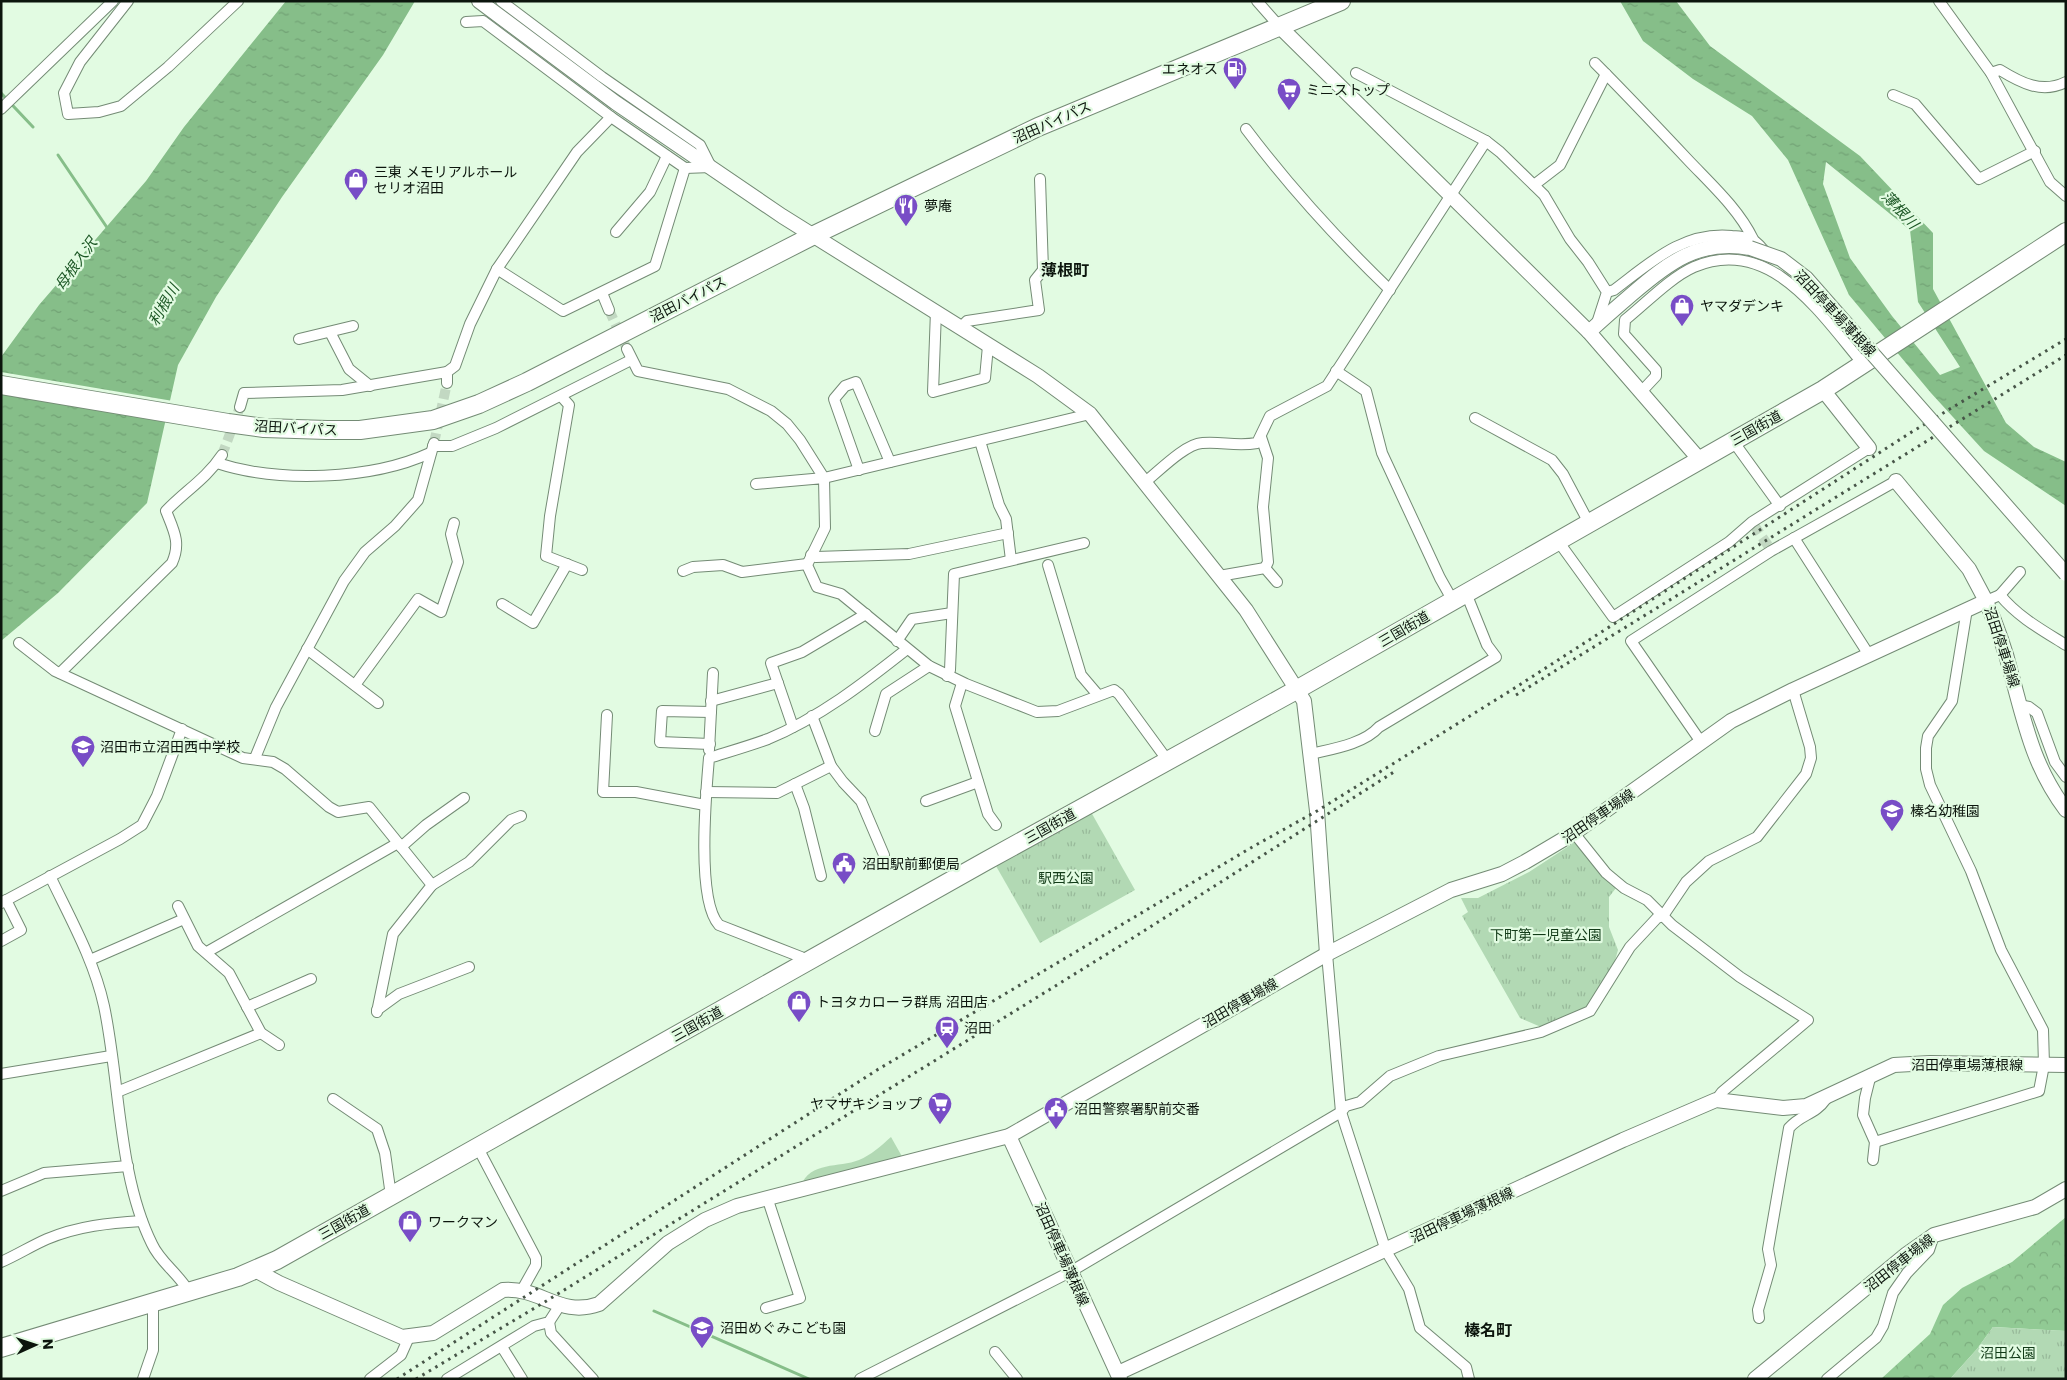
<svg xmlns="http://www.w3.org/2000/svg" width="2067" height="1380" font-family="Poppins,'Noto Sans JP',sans-serif">
<style>
.grass{fill:#b2d9b4}
.forest{fill:url(#forest-crowns)}
.park{fill:url(#park-tufts)}
.water{fill:url(#water-ripples);fill-rule:evenodd}
.pier{fill:#e2fbe2}
.lines{fill:none;stroke-linecap:round;stroke-linejoin:round}
.stream{stroke:#86be89;stroke-width:3}
.street-tunnel{stroke:#c2d8c2;stroke-width:10;stroke-dasharray:10 5;stroke-linecap:butt}
.street-casing{stroke:#748b75;stroke-width:12}
.secondary-casing{stroke:#748b75;stroke-width:16}
.highway-casing{stroke:#748b75;stroke-width:20}
.street{stroke:#fff;stroke-width:10}
.secondary{stroke:#fff;stroke-width:14}
.highway{stroke:#fff;stroke-width:18}
.rail{stroke:#475548;stroke-width:3;stroke-dasharray:2.5 5;stroke-linecap:butt}
.secondary-bridge-casing{stroke:#748b75;stroke-width:16;stroke-linecap:butt}
.secondary-bridge{stroke:#fff;stroke-width:14}
.labels{text-anchor:middle;stroke-width:4.5;stroke-linejoin:round;paint-order:stroke}
.poi-label{font-size:14px;fill:#0c150d;stroke:#e2fbe2;text-anchor:start}
.street-label{font-size:14px;fill:#0c150d;stroke:#e2fbe2}
.park-label{font-size:14px;fill:#123b18;stroke:#e2fbe2}
.water-label{font-size:15px;font-style:italic;fill:#1c5725;stroke:#e2fbe2}
.quarter-label{font-size:16px;font-weight:bold;fill:#0c150d;stroke:#e2fbe2}
</style>
<defs>
<pattern id="forest-crowns" width="20" height="18" patternUnits="userSpaceOnUse" patternTransform="scale(1.25)"><rect width="20" height="18" fill="#91ca94"/><path d="M2 6a3 3 0 1 1 6 0M12 15a3 3 0 1 1 6 0" fill="none" stroke="#7cad7e"/></pattern>
<pattern id="park-tufts" width="24" height="20" patternUnits="userSpaceOnUse" patternTransform="scale(1.25)"><rect width="24" height="20" fill="#b2d9b4"/><path d="M3 7l-1-3M5 7V3M7 7l1-3M15 17l-1-3M17 17v-4M19 17l1-3" fill="none" stroke="#98b99a"/></pattern>
<pattern id="water-ripples" width="26" height="14" patternUnits="userSpaceOnUse" patternTransform="scale(1.25)"><rect width="26" height="14" fill="#86be89"/><path d="M2 4q2-2 4 0t4 0M15 11q2-2 4 0t4 0" fill="none" stroke="#72a275"/></pattern>
</defs>
<rect width="100%" height="100%" fill="#e2fbe2"/>
<path class="grass" d="M891,1137L904,1160L801,1186C810,1161 839,1168 859,1160C871,1155 881,1146 891,1137Z"/>
<polygon class="forest" points="2066,1217 2066,1331 1993,1327 1977,1349 1950,1379 1881,1379 1930,1334 1943,1305 1962,1288 2012,1262"/>
<g class="park">
<polygon points="1091,812 1135,890 1040,943 996,866"/>
<polygon points="1575,842 1616,888 1609,897 1609,927 1618,950 1614,964 1595,997 1585,1008 1541,1027 1520,1018 1462,916 1468,912 1461,898 1478,898 1529,872"/>
<polygon points="1993,1327 2066,1331 2066,1379 1950,1379 1977,1349"/>
</g>
<g class="water">
<polygon points="286,1 415,1 383,55 282,197 216,297 178,365 147,503 58,593 1,641 1,357 39,305 146,181 184,127"/>
<path d="M1620,1H1676L1710,46L1860,156L1933,233V289L2006,423L2034,447L2066,462V506L1984,451L1931,393L1849,295L1788,160L1752,116L1693,79L1643,41ZM1826,162L1910,230L1918,302L1960,367L1940,375L1892,316L1850,258L1823,184Z"/>
</g>
<polygon class="pier" points="1,372 173,401 168,420 1,391"/>
<g class="lines">
<g class="stream">
<polyline points="1,93 33,127"/>
<polyline points="58,155 108,229"/>
<polyline points="654,1311 809,1379"/>
</g>
<g class="street-tunnel">
<polyline points="609,310 627,349"/>
<polyline points="434,443 447,383"/>
<polyline points="222,455 240,407"/>
<polyline points="1754,525 1769,547"/>
</g>
<defs>
<g id="street">
<polyline points="128,1 80,62 64,93 68,114 99,112 121,106 168,67 238,1"/>
<polyline points="1257,1 1280,27"/>
<polyline points="1939,1 1991,73 2050,182 2066,196"/>
<polyline points="466,22 483,21 611,117"/>
<path d="M1595,63C1627,95 1659,129 1690,162C1713,186 1739,210 1753,239"/>
<polyline points="1356,73 1486,141 1500,152 1544,195 1570,239 1588,262 1607,292 1597,323"/>
<path d="M1991,73L2000,70C2021,83 2042,94 2066,82"/>
<polyline points="1893,95 1915,104 1979,179 2035,151"/>
<polyline points="1,109 113,1"/>
<path d="M1246,129C1289,186 1338,240 1390,290"/>
<polyline points="1534,185 1560,165 1606,74"/>
<polyline points="616,232 650,192 667,156"/>
<polyline points="497,269 563,311 655,266 685,168"/>
<path d="M1607,292L1614,290C1650,263 1683,231 1732,236C1751,237 1756,239 1767,255"/>
<polyline points="602,293 609,310"/>
<polyline points="936,311 933,392 985,378 988,346"/>
<polyline points="961,327 967,321 1039,310 1035,280 1043,270 1040,179"/>
<polyline points="330,332 349,369 370,386"/>
<polyline points="299,339 353,326"/>
<polyline points="627,349 638,371 728,389 771,411 787,424 800,440 824,478 1090,414"/>
<polyline points="1336,371 1366,391 1382,453 1440,578 1453,601"/>
<polyline points="447,383 447,372 455,366 470,324 497,269 577,152 611,117 685,168 711,167 700,145 602,77 501,1"/>
<path d="M1641,392L1656,376V370L1624,334L1625,320C1645,304 1671,277 1694,267C1771,234 1822,316 1864,365"/>
<polyline points="561,396 569,405 550,516 546,556 582,570"/>
<polyline points="240,407 244,393 342,390 447,372"/>
<polyline points="1475,418 1552,460 1563,474 1589,523"/>
<polyline points="1261,437 1268,458 1263,507 1268,562 1265,568"/>
<polyline points="980,441 999,505 1006,519 1011,560"/>
<polyline points="1733,441 1780,506"/>
<polyline points="433,446 452,446 496,428 631,360"/>
<path d="M217,463C278,483 371,480 430,453"/>
<polyline points="859,470 834,399 845,386 856,382 890,462"/>
<path d="M1144,483C1158,472 1185,444 1202,443C1222,441 1235,447 1257,443L1270,416L1327,386L1486,141"/>
<polyline points="756,484 824,478 825,528 807,565 817,587 841,594 929,666 966,684 1037,712 1058,711 1114,690 1119,694 1168,761"/>
<polyline points="1794,538 1869,655"/>
<polyline points="1558,541 1613,617 1729,542 1752,522 1869,448"/>
<polyline points="811,555 816,557 909,554 1008,533"/>
<polyline points="1048,565 1081,675 1098,695"/>
<polyline points="683,571 693,567 723,565 742,572 807,564"/>
<polyline points="1219,576 1265,568 1277,582"/>
<polyline points="2000,595 2020,572"/>
<path d="M1986,601L2000,595C2018,617 2042,630 2066,645"/>
<polyline points="502,604 533,623 567,564"/>
<polyline points="897,641 912,619 952,613"/>
<polyline points="19,643 55,671 243,758 273,762 285,769 329,807 338,812 369,807 432,885 393,934 377,1012"/>
<polyline points="307,649 378,703"/>
<path d="M60,673L172,563C181,543 174,531 166,511C185,491 206,479 222,455"/>
<polyline points="947,676 950,670 954,574 1084,543"/>
<polyline points="962,683 955,706 988,814 996,825"/>
<polyline points="355,685 418,599 441,612 458,562 451,534 454,523"/>
<polyline points="711,701 778,683"/>
<polyline points="2019,705 2029,707 2037,713 2055,762 2066,777"/>
<polyline points="607,715 603,792 636,792 705,805"/>
<polyline points="812,716 831,766 843,782 861,801 884,855"/>
<polyline points="793,727 771,663 802,652 866,614"/>
<polyline points="875,731 886,694 929,666"/>
<polyline points="1701,742 1631,641 1771,551 1896,481"/>
<polyline points="710,744 660,742 662,711 711,712"/>
<polyline points="709,750 713,673"/>
<path d="M1311,754C1332,749 1364,744 1379,727L1496,657L1487,645L1466,593"/>
<polyline points="255,758 276,707 344,581 365,552 395,526 418,500 434,443"/>
<polyline points="795,784 804,808 821,876"/>
<polyline points="706,792 777,793 831,766"/>
<polyline points="926,801 978,782"/>
<polyline points="1574,833 1606,873 1624,888 1647,900 1672,925 1740,977 1808,1020 1722,1092 1716,1100"/>
<polyline points="401,847 426,825 464,798"/>
<path d="M50,876C70,918 94,960 104,1006C120,1081 118,1176 152,1244C160,1262 179,1274 189,1292"/>
<polyline points="432,885 469,862 511,820 521,816"/>
<polyline points="1,903 120,839 142,825 157,796 182,729"/>
<polyline points="178,906 198,946 229,973 261,1033 279,1045"/>
<polyline points="1,941 21,930 6,900"/>
<polyline points="207,952 398,843"/>
<polyline points="1327,954 1341,1112 1386,1251 1409,1289 1420,1328 1466,1367 1469,1379"/>
<polyline points="90,960 184,919"/>
<path d="M808,962L801,957L719,925C696,900 706,793 709,758C728,752 749,746 768,739C819,718 864,683 907,649"/>
<polyline points="247,1007 311,979"/>
<polyline points="377,1010 399,994 469,967"/>
<polyline points="1,1074 111,1056"/>
<polyline points="1871,1074 1865,1098 1863,1115 1875,1142 1873,1160"/>
<polyline points="117,1092 261,1033"/>
<polyline points="333,1099 377,1129 385,1153 391,1196"/>
<polyline points="1875,1142 2039,1091 2044,1065 2043,1030 2001,950 1971,871 1930,785 1926,769 1926,748 1928,736 1952,701 1967,609"/>
<polyline points="478,1148 536,1258 536,1265 522,1290"/>
<polyline points="1,1191 44,1173 128,1166"/>
<path d="M1,1262C17,1255 31,1246 47,1239C78,1226 109,1223 142,1221"/>
<polyline points="766,1308 800,1298 767,1197"/>
<path d="M1759,1318L1758,1310L1771,1265L1768,1249L1789,1128C1801,1114 1815,1115 1826,1099"/>
<polyline points="549,1322 551,1333 593,1379"/>
<polyline points="502,1347 522,1379"/>
<polyline points="995,1352 1017,1379"/>
<polyline points="143,1379 153,1350 153,1303"/>
<polyline points="370,1379 401,1355 409,1337"/>
<polyline points="447,1379 534,1326 549,1322 560,1305"/>
<polyline points="860,1379 1070,1272 1341,1112 1346,1106 1360,1102 1390,1076 1439,1056 1541,1032 1590,1011 1630,947 1657,918 1663,916 1686,882 1709,861 1757,837 1806,774 1811,758 1810,747 1793,690"/>
<polyline points="1827,1379 1876,1338 1883,1326 1893,1293 1907,1273 1929,1250 1934,1235"/>
</g>
<g id="secondary">
<polyline points="479,1 616,103 782,216 1038,376 1090,414 1246,610 1304,701 1317,811 1327,954"/>
<polyline points="1280,27 1589,332 1699,459"/>
<path d="M1589,332C1603,319 1618,306 1632,294C1669,262 1699,239 1750,248"/>
<polyline points="1823,390 1869,448"/>
<polyline points="1896,481 1969,569 1986,601"/>
<polyline points="1009,1136 1120,1379"/>
<path d="M255,1270L279,1283L402,1337L433,1333L503,1290C541,1287 560,1318 599,1304L668,1243L705,1220L737,1206L1009,1136L1327,954L1451,890L1502,874L1525,862L1574,833L1731,721L1793,690L1986,601C1996,624 2005,648 2011,673C2025,724 2033,766 2066,810"/>
<polyline points="1118,1373 1623,1140 1716,1100 1783,1108 1806,1106 1894,1065 1930,1063 2066,1065"/>
<polyline points="1755,1379 1907,1254 1934,1235 2035,1207 2066,1189"/>
</g>
<g id="highway">
<polyline points="1,385 228,423 264,428 327,430 360,430 433,420 479,404 527,382 812,236 1038,127 1341,1"/>
<polyline points="1,1348 238,1277 277,1260 986,861 1298,689 1823,390 2066,232"/>
</g>
</defs>
<use href="#street" class="street-casing"/>
<use href="#secondary" class="secondary-casing"/>
<use href="#highway" class="highway-casing"/>
<use href="#street" class="street"/>
<use href="#secondary" class="secondary"/>
<use href="#highway" class="highway"/>
<g class="rail">
<polyline points="1516,695 2066,355"/>
<polyline points="397,1379 877,1070 1254,846 1317,811 1510,691 1910,433 2066,339"/>
<polyline points="416,1379 548,1300 1128,941 1397,770"/>
</g>
<defs>
<polyline id="secondary-bridge" points="1750,248 1781,259 1806,278 2066,574"/>
</defs>
<use href="#secondary-bridge" class="secondary-bridge-casing"/>
<use href="#secondary-bridge" class="secondary-bridge"/>
</g>
<defs>
<symbol id="fuel-pin" viewBox="-11 -11 22 30"><path d="M0 17L-7.5 6A9.5 9.5 0 1 1 7.5 6Z" fill="#784dc6" stroke="#e2fbe2"/><path d="M-5.5-6h7V0h2V4h1.3V-2.5L3-4.5l.8-.8L6-3V5H2.5V1h-1V6h-7ZM-4.2-4.7v3.2H.2V-4.7Z" fill="#fff"/></symbol>
<symbol id="supermarket-pin" viewBox="-11 -11 22 30"><path d="M0 17L-7.5 6A9.5 9.5 0 1 1 7.5 6Z" fill="#784dc6" stroke="#e2fbe2"/><path d="M-6-5.5h2.5l.6 2H6L4.5 2H-2.5L-4.4-4H-6ZM-1.5 3.2a1.3 1.3 0 1 0 .1 0ZM3 3.2a1.3 1.3 0 1 0 .1 0Z" fill="#fff"/></symbol>
<symbol id="shop-pin" viewBox="-11 -11 22 30"><path d="M0 17L-7.5 6A9.5 9.5 0 1 1 7.5 6Z" fill="#784dc6" stroke="#e2fbe2"/><path d="M-5-2.5h2.3a2.7 3.5 0 0 1 5.4 0H5L5.5 6h-11ZM-1.5-2.5h3a1.5 2.3 0 0 0-3 0Z" fill="#fff"/></symbol>
<symbol id="restaurant-pin" viewBox="-11 -11 22 30"><path d="M0 17L-7.5 6A9.5 9.5 0 1 1 7.5 6Z" fill="#784dc6" stroke="#e2fbe2"/><path d="M-5-6h1v4h1v-4h1v4h1v-4h1v5L-1.5 .5V6h-2V.5L-5-1ZM5-6V6H3V1.5H1.5Q1.5-4 5-6Z" fill="#fff"/></symbol>
<symbol id="school-pin" viewBox="-11 -11 22 30"><path d="M0 17L-7.5 6A9.5 9.5 0 1 1 7.5 6Z" fill="#784dc6" stroke="#e2fbe2"/><path d="M0-5L7-2L0 1L-7-2ZM-4 1L0 2.5L4 1V4Q0 6-4 4Z" fill="#fff"/></symbol>
<symbol id="civic-pin" viewBox="-11 -11 22 30"><path d="M0 17L-7.5 6A9.5 9.5 0 1 1 7.5 6Z" fill="#784dc6" stroke="#e2fbe2"/><path d="M-.6-6.5H3V-4.5H.6V-3L4-1V1h2V6H-6V1h2V-1L-.6-3ZM-1.2 2.5V6h2.4V2.5Z" fill="#fff"/></symbol>
<symbol id="station-pin" viewBox="-11 -11 22 30"><path d="M0 17L-7.5 6A9.5 9.5 0 1 1 7.5 6Z" fill="#784dc6" stroke="#e2fbe2"/><path d="M-3-6H3Q5-6 5-4V2Q5 4 3 4L4.5 6H3L1.5 4h-3L-3 6H-4.5L-3 4Q-5 4-5 2V-4Q-5-6-3-6ZM-3.5-4v3h7v-3ZM-3.5 1v1.5H-2V1ZM2 1v1.5H3.5V1Z" fill="#fff"/></symbol>
</defs>
<g fill-rule="evenodd">
<use href="#fuel-pin" x="1221" y="55" width="28" height="38"/>
<use href="#supermarket-pin" x="1275" y="76" width="28" height="38"/>
<use href="#shop-pin" x="342" y="166" width="28" height="38"/>
<use href="#restaurant-pin" x="892" y="192" width="28" height="38"/>
<use href="#shop-pin" x="1668" y="292" width="28" height="38"/>
<use href="#school-pin" x="69" y="733" width="28" height="38"/>
<use href="#school-pin" x="1878" y="797" width="28" height="38"/>
<use href="#civic-pin" x="830" y="850" width="28" height="38"/>
<use href="#shop-pin" x="785" y="988" width="28" height="38"/>
<use href="#station-pin" x="933" y="1014" width="28" height="38"/>
<use href="#supermarket-pin" x="926" y="1090" width="28" height="38"/>
<use href="#civic-pin" x="1042" y="1095" width="28" height="38"/>
<use href="#shop-pin" x="396" y="1208" width="28" height="38"/>
<use href="#school-pin" x="688" y="1314" width="28" height="38"/>
</g>
<g class="labels">
<g class="poi-label">
<text x="1218" y="74" text-anchor="end">エネオス</text>
<text x="1306" y="95">ミニストップ</text>
<text x="374" y="177">三東 メモリアルホール<tspan x="374" dy="16">セリオ沼田</tspan></text>
<text x="924" y="211">夢庵</text>
<text x="1700" y="311">ヤマダデンキ</text>
<text x="100" y="752">沼田市立沼田西中学校</text>
<text x="1910" y="816">榛名幼稚園</text>
<text x="862" y="869">沼田駅前郵便局</text>
<text x="816" y="1007">トヨタカローラ群馬 沼田店</text>
<text x="964" y="1033">沼田</text>
<text x="922" y="1109" text-anchor="end">ヤマザキショップ</text>
<text x="1074" y="1114">沼田警察署駅前交番</text>
<text x="428" y="1227">ワークマン</text>
<text x="720" y="1333">沼田めぐみこども園</text>
</g>
<g class="street-label">
<text transform="translate(1052 122) rotate(-24)" y="5">沼田バイパス</text>
<text transform="translate(688 299) rotate(-27)" y="5">沼田バイパス</text>
<text transform="translate(1835 313) rotate(47)" y="5">沼田停車場薄根線</text>
<text transform="translate(296 428) rotate(3)" y="5">沼田バイパス</text>
<text transform="translate(1756 428) rotate(-29)" y="5">三国街道</text>
<text transform="translate(1404 629) rotate(-30)" y="5">三国街道</text>
<text transform="translate(2002 647) rotate(72)" y="5">沼田停車場線</text>
<text transform="translate(1598 816) rotate(-34)" y="5">沼田停車場線</text>
<text transform="translate(1050 826) rotate(-29)" y="5">三国街道</text>
<text transform="translate(1240 1003) rotate(-30)" y="5">沼田停車場線</text>
<text transform="translate(697 1024) rotate(-29)" y="5">三国街道</text>
<text x="1967" y="1070">沼田停車場薄根線</text>
<text transform="translate(1462 1215) rotate(-25)" y="5">沼田停車場薄根線</text>
<text transform="translate(344 1222) rotate(-29)" y="5">三国街道</text>
<text transform="translate(1062 1254) rotate(66)" y="5">沼田停車場薄根線</text>
<text transform="translate(1899 1263) rotate(-38)" y="5">沼田停車場線</text>
</g>
<g class="park-label">
<text x="1066" y="883">駅西公園</text>
<text x="1546" y="940">下町第一児童公園</text>
<text x="2008" y="1358">沼田公園</text>
</g>
<g class="water-label">
<text transform="translate(1900 210) rotate(47)" y="5">薄根川</text>
<text transform="translate(76 264) rotate(-54)" y="5">母根入沢</text>
<text transform="translate(164 305) rotate(-60)" y="5">利根川</text>
</g>
<g class="quarter-label">
<text x="1065" y="276">薄根町</text>
<text x="1488" y="1336">榛名町</text>
</g>
</g>
<rect width="2067" height="1380" fill="none" stroke="#0c150d" stroke-width="5"/>
<g transform="translate(35 1345) rotate(87)" stroke="#e2fbe2" stroke-width="4" paint-order="stroke">
<path d="M0-4L9 19L0 12L-9 19Z" fill="#0c150d"/>
<text y="-8" font-size="14" font-weight="bold" text-anchor="middle" fill="#0c150d">N</text>
</g>
</svg>
